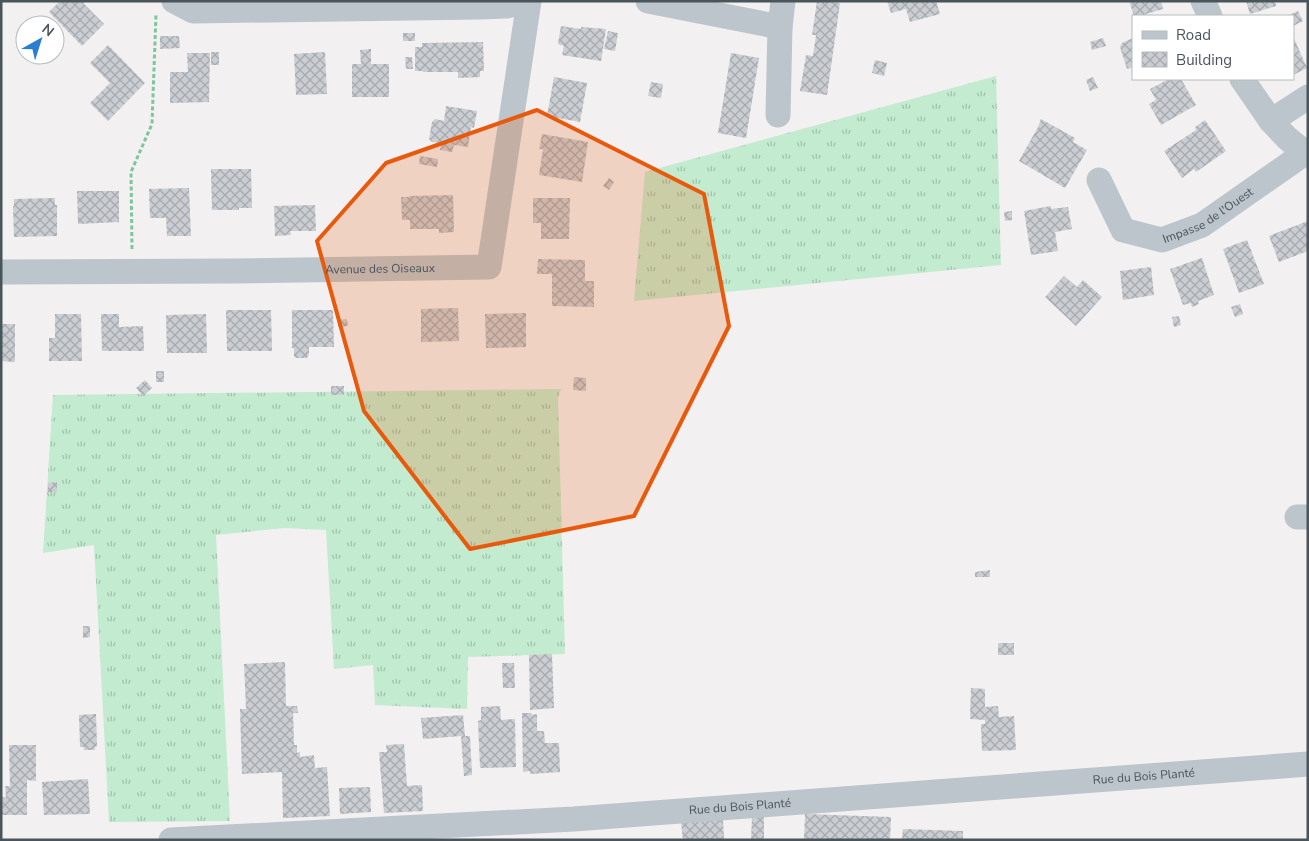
<svg xmlns="http://www.w3.org/2000/svg" width="1309" height="841" font-family="'Nunito Sans',sans-serif">
<style>
.grass{fill:url(#grass-tufts)}
.building{fill:url(#building-cross-hatch)}
.lines{fill:none;stroke-linecap:round;stroke-linejoin:round}
.path{stroke:#7dc69d;stroke-width:3;stroke-dasharray:4 2.5;stroke-linecap:butt}
.street{stroke:#bcc5cb;stroke-width:25}
.marked{fill:#e8590c;fill-opacity:0.2;stroke:#e8590c;stroke-width:4;stroke-linejoin:round}
.labels{text-anchor:middle;stroke-width:5;stroke-linejoin:round;paint-order:stroke}
.street-label{font-size:12px;fill:#49545b;stroke:#fff}
</style>
<defs>
<pattern id="grass-tufts" width="24" height="20" patternUnits="userSpaceOnUse" patternTransform="scale(1.25)"><rect width="24" height="20" fill="#c2ebcf"/><path d="M3 7l-1-3M5 7V3M7 7l1-3M15 17l-1-3M17 17v-4M19 17l1-3" fill="none" stroke="#a0c1ab"/></pattern>
<pattern id="building-cross-hatch" width="8" height="8" patternUnits="userSpaceOnUse" patternTransform="scale(1.25)"><rect width="8" height="8" fill="#cacdd2"/><path d="M0 0l8 8M0 8l8-8" fill="none" stroke="#a6a9ad"/></pattern>
</defs>
<rect width="100%" height="100%" fill="#f2f0f0"/>
<g class="grass">
<polygon points="996,76 1001,265 634,301 645,172"/>
<polygon points="561,389 558,398 565,654 468,657 467,709 375,705 373,665 334,669 326,530 284,528 216,535 230,821 109,822 94,545 43,553 53,395"/>
</g>
<g class="building">
<polygon points="60,1 85,1 83,3 104,24 82,46 49,12"/>
<polygon points="817,1 840,3 827,95 800,91 806,55 813,56 816,35 812,35"/>
<polygon points="887,1 936,1 940,14 910,22 906,9 891,13"/>
<polygon points="1129,1 1161,1 1163,9 1140,16 1134,16"/>
<polygon points="1246,1 1275,1 1276,6 1250,14"/>
<polygon points="1298,11 1303,21 1293,26 1293,16 1287,16"/>
<polygon points="561,26 581,29 581,27 606,29 601,61 562,55 564,46 558,44"/>
<polygon points="608,31 618,33 615,51 604,49"/>
<rect x="403" y="33" width="12" height="8"/>
<polygon points="160,36 179,36 180,48 160,49"/>
<polygon points="1293,36 1307,68 1293,75"/>
<polygon points="1103,38 1106,46 1092,50 1090,42"/>
<polygon points="1133,38 1133,67 1127,69 1120,47 1122,43"/>
<polygon points="483,42 484,71 480,71 480,77 458,78 458,72 423,72 423,71 415,71 415,47 422,47 422,43"/>
<polygon points="108,45 145,83 108,121 90,103 110,83 90,63"/>
<polygon points="371,49 371,64 389,64 389,97 352,97 352,64 361,64 360,50"/>
<rect x="211" y="52" width="8" height="13"/>
<polygon points="325,52 327,94 296,95 294,54"/>
<polygon points="187,53 210,53 209,102 170,103 170,72 188,72"/>
<polygon points="731,53 759,58 746,138 718,133"/>
<polygon points="405,57 412,57 413,69 406,69"/>
<polygon points="875,60 887,63 884,76 872,73"/>
<polygon points="554,77 587,83 580,122 547,116"/>
<polygon points="1093,77 1098,88 1090,91 1086,80"/>
<polygon points="1169,79 1181,79 1196,105 1161,125 1149,104 1156,100 1150,89"/>
<polygon points="651,82 663,84 661,98 648,96"/>
<polygon points="446,106 477,111 474,128 471,127 468,147 454,145 452,152 440,150 441,143 432,142 429,139 432,122 435,119 444,121"/>
<polygon points="1041,119 1075,138 1073,142 1087,150 1065,188 1019,161 1038,127"/>
<polygon points="1205,120 1226,151 1196,172 1194,169 1182,178 1164,151 1196,130 1195,127"/>
<polygon points="542,134 588,142 582,182 539,175 543,149 539,149"/>
<polygon points="420,156 438,159 437,167 419,164"/>
<polygon points="211,169 251,169 252,208 239,208 239,210 212,210"/>
<polygon points="609,178 614,182 609,190 603,186"/>
<polygon points="189,188 191,236 167,236 166,218 150,218 149,189"/>
<polygon points="77,191 119,191 119,222 78,224"/>
<polygon points="453,195 454,232 439,233 439,229 410,229 410,220 402,220 401,197 409,197 409,196"/>
<polygon points="55,198 55,205 57,205 57,236 14,237 13,206 14,206 14,199"/>
<polygon points="533,198 570,198 569,239 541,239 541,223 533,223"/>
<polygon points="315,205 316,231 290,231 291,235 275,236 274,206"/>
<polygon points="1051,206 1051,209 1068,207 1072,229 1055,232 1058,251 1031,255 1024,211"/>
<polygon points="1012,211 1012,220 1005,221 1004,212"/>
<polygon points="1308,221 1308,251 1279,262 1269,236"/>
<polygon points="1247,240 1264,284 1239,293 1223,249"/>
<polygon points="1202,258 1214,295 1198,301 1199,304 1192,307 1191,303 1183,305 1170,269"/>
<polygon points="538,259 585,260 585,281 594,281 594,307 552,306 552,274 537,274"/>
<polygon points="1151,267 1154,295 1123,300 1120,271"/>
<polygon points="1064,276 1077,287 1083,280 1102,297 1076,326 1045,297"/>
<polygon points="1240,304 1243,314 1235,317 1231,307"/>
<polygon points="458,308 459,341 421,342 421,309"/>
<polygon points="226,310 271,310 272,351 227,351"/>
<polygon points="292,310 333,310 334,347 309,347 309,354 307,358 296,358 294,356 294,348 292,348"/>
<polygon points="526,313 526,347 486,348 485,314"/>
<polygon points="55,314 81,314 82,361 49,361 49,338 55,338"/>
<polygon points="101,314 119,314 119,327 143,326 144,351 102,351"/>
<polygon points="206,314 207,353 167,353 166,315"/>
<polygon points="1179,316 1181,325 1174,327 1172,317"/>
<polygon points="347,319 348,326 338,327 338,320"/>
<polygon points="1,324 15,324 15,362 1,361"/>
<rect x="156" y="371" width="8" height="11"/>
<polygon points="574,377 586,378 586,391 573,390"/>
<polygon points="145,380 152,388 143,396 136,388"/>
<rect x="331" y="386" width="13" height="9"/>
<polygon points="57,482 57,492 48,492 48,483"/>
<polygon points="990,570 990,577 975,577 975,572"/>
<polygon points="83,626 90,626 90,637 83,638"/>
<rect x="998" y="643" width="16" height="12"/>
<polygon points="552,654 554,708 530,710 529,655"/>
<polygon points="285,662 286,706 297,706 298,713 293,713 294,745 297,745 297,753 300,752 300,757 314,755 315,768 327,767 330,816 283,818 282,772 242,774 240,709 246,709 244,664"/>
<polygon points="502,663 514,663 515,688 503,688"/>
<polygon points="971,688 985,689 985,707 998,706 999,717 1014,716 1016,750 982,751 981,724 985,724 985,720 970,719"/>
<polygon points="500,706 501,720 515,719 516,767 480,768 478,721 481,720 481,707"/>
<polygon points="522,713 532,713 532,715 537,714 537,731 544,731 545,743 559,743 560,772 530,774 530,771 523,772"/>
<polygon points="96,714 97,746 95,747 95,750 84,750 84,747 80,747 79,715"/>
<polygon points="463,715 465,736 470,736 472,775 464,776 461,736 423,739 421,718"/>
<polygon points="404,744 407,786 422,785 423,811 384,813 379,752 387,752 386,745"/>
<polygon points="9,745 36,745 36,781 27,780 27,815 1,815 1,797 6,797 5,786 10,786"/>
<polygon points="88,779 90,814 44,815 42,782"/>
<polygon points="370,787 371,812 340,814 339,788"/>
<polygon points="805,814 891,817 890,840 804,840"/>
<polygon points="764,816 764,840 751,840 752,817"/>
<polygon points="723,819 724,840 683,840 681,822"/>
<polygon points="903,829 963,831 963,840 902,840"/>
</g>
<g class="lines">
<polyline class="path" points="132,249 131,172 152,124 156,14"/>
<g class="street">
<polyline points="174,1 193,11 479,7 506,6 529,1"/>
<polyline points="648,1 780,27"/>
<polyline points="1203,1 1210,16"/>
<polyline points="1242,79 1271,121 1287,138 1308,155"/>
<polyline points="778,115 780,27 783,1"/>
<polyline points="1271,121 1308,97"/>
<path id="s1" d="M1099,180L1123,230L1162,240L1202,225L1305,153"/>
<path id="s2" d="M1,272L234,271L489,267L529,1"/>
<polyline points="1297,517 1308,517"/>
<path id="s3" d="M171,840L574,819L1308,764"/>
</g>
</g>
<path class="marked" d="M537,110L704,194L729,326L634,516L470,549L364,411L317,241L386,163Z"/>
<g class="labels">
<g class="street-label">
<text dy="4" stroke="none"><textPath href="#s1" startOffset="148">Impasse de l'Ouest</textPath></text>
<text dy="4" stroke="none"><textPath href="#s2" startOffset="379">Avenue des Oiseaux</textPath></text>
<text dy="4" stroke="none"><textPath href="#s3" startOffset="975">Rue du Bois Planté</textPath></text>
<text dy="4" stroke="none"><textPath href="#s3" startOffset="570">Rue du Bois Planté</textPath></text>
</g>
</g>
<rect width="1309" height="841" fill="none" stroke="#49545b" stroke-width="5"/>
<rect x="1132" y="15" width="162" height="65" fill="#ffffff" stroke="#b6bbbd"/>
<rect x="1142" y="31" width="25" height="8" fill="#bcc5cb" stroke="#b6bbbd"/>
<text x="1176" y="40" font-size="15" fill="#49545b">Road</text>
<rect x="1142" y="52" width="25" height="15" fill="url(#building-cross-hatch)" stroke="#b6bbbd"/>
<text x="1176" y="65" font-size="15" fill="#49545b">Building</text>
<g transform="translate(40 40) rotate(39)"><circle r="24" fill="#ffffff" stroke="#b6bbbd"/>
<path d="M0-4L9 19L0 12L-9 19Z" fill="#297ed2"/>
<text y="-8" font-size="14" font-weight="bold" text-anchor="middle" fill="#49545b">N</text>
</g>
</svg>
